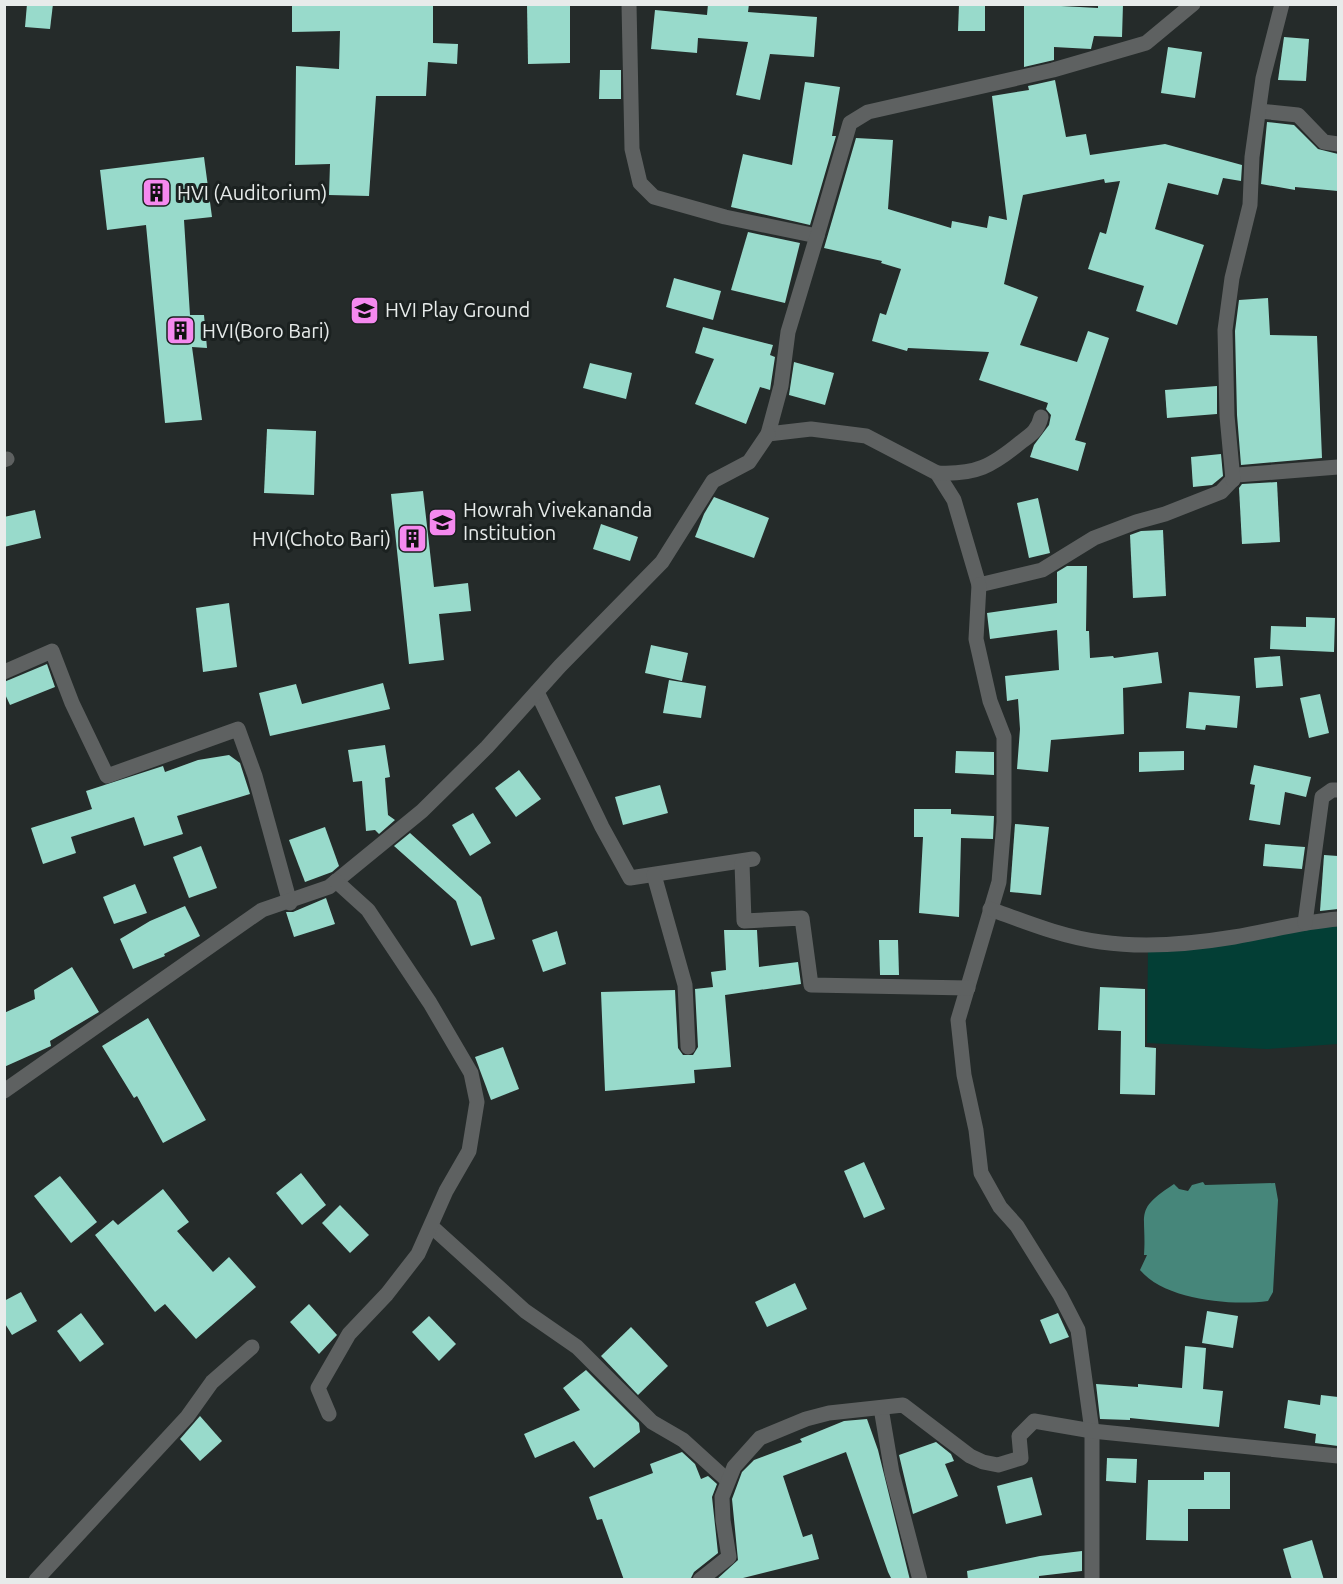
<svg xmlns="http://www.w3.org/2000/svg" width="1343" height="1584" font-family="Ubuntu,sans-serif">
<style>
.green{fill:#033e35}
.water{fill:#46867a}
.building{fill:#98dacb}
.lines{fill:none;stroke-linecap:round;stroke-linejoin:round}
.street{stroke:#5e6161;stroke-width:15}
.labels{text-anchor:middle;stroke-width:6;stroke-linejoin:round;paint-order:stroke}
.poi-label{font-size:20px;fill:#e7ebea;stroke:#1b2120;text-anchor:start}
</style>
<rect width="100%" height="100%" fill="#252b2a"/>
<polygon class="green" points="1338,926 1338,1044 1267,1049 1147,1043 1148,947"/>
<path class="water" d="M1203,1182L1205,1185L1275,1183L1278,1200L1273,1292L1268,1301C1231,1306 1165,1300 1140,1270L1147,1255H1144C1147,1212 1133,1211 1174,1184L1179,1189L1188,1191L1192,1185Z"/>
<g class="building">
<polygon points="27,4 53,4 50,29 25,27"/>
<polygon points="292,4 433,4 433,43 458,44 457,64 428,62 426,96 376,96 369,196 329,195 330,164 295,165 296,66 339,69 340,31 292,32"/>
<polygon points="527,4 570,4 570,63 528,64"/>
<polygon points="708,4 749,4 748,12 817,17 814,57 770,54 760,100 736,95 748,42 698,38 697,53 651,49 655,10 707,15"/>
<polygon points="959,4 985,4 985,31 958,31"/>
<polygon points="1024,4 1098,8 1098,4 1123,4 1122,37 1094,36 1091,49 1054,47 1054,60 1024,67"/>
<polygon points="1284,37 1309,39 1306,81 1278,80"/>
<polygon points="1168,47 1202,52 1195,98 1161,93"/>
<polygon points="600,70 621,70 621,99 599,99"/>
<polygon points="1055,80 1066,137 1086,134 1090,155 1165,144 1242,165 1241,181 1223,178 1218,195 1168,183 1155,229 1204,245 1177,325 1136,311 1144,286 1088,269 1100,232 1106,234 1120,181 1105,183 1104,179 1023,195 1004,284 1038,297 1020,345 1077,362 1088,331 1109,338 1075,440 1086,443 1078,471 1030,457 1034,445 1049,425 1051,415 1046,409 1048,403 979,380 989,352 908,348 907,351 872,341 880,313 886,315 901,269 881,263 882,261 824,248 856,138 893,140 888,209 951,228 952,221 987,228 989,216 1007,220 992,96 1029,90 1028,86"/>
<polygon points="805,82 840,87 832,136 836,136 810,225 731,207 743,154 792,165"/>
<polygon points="1267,122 1294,125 1318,149 1338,154 1338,191 1295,187 1295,190 1261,184"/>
<polygon points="204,157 212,217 184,220 190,315 204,315 207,348 192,347 202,420 165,423 146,225 107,230 100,170"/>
<polygon points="748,232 800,243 785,303 731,290"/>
<polygon points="674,278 721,291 713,320 666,307"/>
<polygon points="1268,298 1270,335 1317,336 1322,458 1241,465 1237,415 1235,331 1239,300"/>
<polygon points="703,327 773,345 770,355 775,357 770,390 760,387 746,424 695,404 714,359 695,353"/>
<polygon points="794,362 834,373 825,405 789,395"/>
<polygon points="590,363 632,373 626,399 583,388"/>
<polygon points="1217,386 1217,414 1167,418 1165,390"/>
<polygon points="267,429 316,431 314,495 264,493"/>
<polygon points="1221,454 1223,476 1212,485 1193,487 1191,457"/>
<polygon points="1277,482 1280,542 1242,544 1239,488 1242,484"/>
<polygon points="423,491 434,587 468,583 471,611 439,614 444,660 409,664 391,494"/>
<polygon points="714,497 769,518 754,558 695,537 704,514"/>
<polygon points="1038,498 1050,553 1029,558 1017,503"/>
<polygon points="35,510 41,538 4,547 4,517"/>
<polygon points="601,524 638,537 630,561 593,549"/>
<polygon points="1163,530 1166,596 1133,598 1130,535 1141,531"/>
<polygon points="1067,566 1087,566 1086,631 1089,631 1090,658 1113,656 1114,658 1158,652 1162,683 1123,688 1124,734 1051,740 1048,772 1017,769 1020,729 1018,699 1007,701 1005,676 1059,670 1057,630 990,639 987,613 1057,603 1057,572"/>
<polygon points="229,603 237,667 203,672 196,608"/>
<polygon points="1306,617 1335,618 1334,652 1270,649 1271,626 1306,627"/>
<polygon points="651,645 688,653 682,681 645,673"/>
<polygon points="1280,656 1283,686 1256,688 1254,658"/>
<polygon points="47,664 55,687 10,705 4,692 4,682"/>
<polygon points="669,680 706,686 701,718 663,713"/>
<polygon points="383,683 390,709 270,736 259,693 296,684 302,704"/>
<polygon points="1189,692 1240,696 1237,728 1206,725 1205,730 1186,728"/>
<polygon points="1320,694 1329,733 1309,738 1300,698"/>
<polygon points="385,745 390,777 385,778 388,815 395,820 379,834 375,830 366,831 362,781 353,782 348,750"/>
<polygon points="956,751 994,752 994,775 955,773"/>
<polygon points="1184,751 1184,770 1139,772 1139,752"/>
<polygon points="229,755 240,763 250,794 177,816 183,834 144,846 134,817 71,837 76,853 43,864 31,828 92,809 86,791 163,766 165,772 198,760"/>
<polygon points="1254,765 1311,777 1306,797 1285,792 1280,825 1249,820 1255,785 1250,784"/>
<polygon points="519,770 541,799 516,817 495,788"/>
<polygon points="660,785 668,813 623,825 615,797"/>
<polygon points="914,809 951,809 951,814 994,816 993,839 961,838 959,917 919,913 923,837 914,837"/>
<polygon points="473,813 491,843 470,856 452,825"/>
<polygon points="1015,824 1049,827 1041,895 1010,892"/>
<polygon points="325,827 339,866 332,872 305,882 289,840"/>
<polygon points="410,833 481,897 495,939 471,946 456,901 394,846"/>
<polygon points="1265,844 1305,847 1302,869 1263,866"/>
<polygon points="201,846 217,888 189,898 173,857"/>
<polygon points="1324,855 1338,856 1338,909 1320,911"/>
<polygon points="135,884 147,913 114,924 103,897"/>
<polygon points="326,898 335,924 294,937 286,912 293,912"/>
<polygon points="185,906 200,936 164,954 165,956 133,969 120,939 150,921"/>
<polygon points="724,930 757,930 759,967 798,962 801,984 725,995 731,1067 694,1070 695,1083 605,1091 601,992 675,990 678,1048 683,1055 693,1055 698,1047 695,989 713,987 711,972 726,970"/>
<polygon points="557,931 566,964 543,972 532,940"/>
<polygon points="879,940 898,940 899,975 880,975"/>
<polygon points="72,967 99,1012 50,1041 51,1046 4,1067 4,1013 35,999 34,990"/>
<polygon points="1100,987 1145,989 1145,1047 1156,1048 1155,1095 1120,1094 1121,1031 1098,1030"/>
<polygon points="148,1018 206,1120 163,1143 137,1096 134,1098 102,1046"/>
<polygon points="503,1047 519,1089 491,1100 475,1057"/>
<polygon points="864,1162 885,1209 864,1218 844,1171"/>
<polygon points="301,1173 326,1205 302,1225 276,1193"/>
<polygon points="60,1176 97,1222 71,1243 34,1196"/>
<polygon points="163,1189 189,1222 177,1231 213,1272 229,1257 256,1287 196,1339 165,1304 155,1312 95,1235 113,1220 118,1225"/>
<polygon points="340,1205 369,1235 350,1253 322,1223"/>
<polygon points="795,1283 807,1309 767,1327 755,1302"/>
<polygon points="21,1292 37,1321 12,1335 4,1322 4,1301"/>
<polygon points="309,1304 337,1335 319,1354 290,1322"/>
<polygon points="1207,1311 1238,1316 1233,1348 1202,1343"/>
<polygon points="81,1313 104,1344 80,1362 57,1331"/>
<polygon points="1058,1313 1069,1337 1050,1344 1040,1320"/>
<polygon points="429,1316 456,1344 439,1361 412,1332"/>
<polygon points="631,1327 668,1366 638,1395 601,1356"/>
<polygon points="1185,1346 1206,1348 1203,1389 1223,1391 1219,1427 1130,1418 1130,1420 1100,1419 1096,1384 1138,1387 1138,1384 1182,1388"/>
<polygon points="586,1370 639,1423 640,1432 594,1468 574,1441 535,1458 524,1434 580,1410 563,1388"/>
<polygon points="1321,1395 1338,1397 1338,1446 1315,1443 1316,1434 1284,1428 1288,1400 1320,1405"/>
<polygon points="200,1416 222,1441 200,1461 180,1439"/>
<polygon points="867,1419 878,1450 910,1580 892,1580 888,1572 846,1452 783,1476 803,1537 812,1534 819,1559 735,1580 716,1580 738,1560 732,1499 742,1472 754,1460 802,1442 800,1439 844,1421"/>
<polygon points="936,1442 951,1454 954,1461 945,1464 958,1496 913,1514 899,1455"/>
<polygon points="682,1452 695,1464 701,1479 708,1476 717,1484 712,1497 718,1553 694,1572 690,1580 624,1580 602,1519 597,1520 589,1497 653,1473 650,1464"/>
<polygon points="1107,1458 1137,1459 1136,1483 1106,1481"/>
<polygon points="1204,1472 1230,1472 1230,1509 1188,1509 1188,1541 1146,1540 1148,1480 1204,1480"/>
<polygon points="1032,1477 1042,1515 1006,1524 997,1486"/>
<polygon points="1312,1540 1324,1580 1292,1580 1283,1549"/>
<polygon points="1082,1551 1082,1571 1039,1576 1039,1580 968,1580 967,1571 1040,1556"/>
</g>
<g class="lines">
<g class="street">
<polyline points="629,4 632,149 640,183 654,197 725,217 817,236 850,123 868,112 1053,70 1146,43 1193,4"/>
<polyline points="1259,111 1298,115 1324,142 1338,144"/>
<polyline points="817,236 788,332 781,386 768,434 811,429 866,436 937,473 954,500 979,585 1042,570 1094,538 1136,522 1165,514 1221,492 1237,475 1338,467"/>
<polyline points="4,460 7,459"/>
<path d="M937,473C976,475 992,466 1021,442C1032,434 1038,430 1041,417"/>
<polyline points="1233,480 1227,416 1225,330 1232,278 1250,205 1252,157 1263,78 1282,4"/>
<polyline points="979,585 976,639 990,701 1004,737 1004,822 999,882 958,1020 964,1075 976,1130 981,1173 1000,1207 1017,1226 1060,1295 1078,1330 1092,1431 1092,1580"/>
<polyline points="4,672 52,651 72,703 107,776 238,729 255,776 290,903"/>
<polyline points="537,692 602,827 630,878 753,859"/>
<polyline points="742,863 744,921 802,918 811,985 968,988"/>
<polyline points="654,875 685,985 688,1047"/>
<path d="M990,909C1026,922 1062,937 1101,942C1143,948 1192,944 1234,937C1270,931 1301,922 1338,919"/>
<polyline points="1305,923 1322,797 1332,790 1338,790"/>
<polyline points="4,1091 262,910 329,887 422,811 487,747 560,666 662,562 713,481 749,462 768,434"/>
<polyline points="431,1226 525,1311 577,1347 652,1422 683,1440 727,1480"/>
<polyline points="881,1408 892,1473 920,1580"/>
<polyline points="329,1414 318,1388 349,1334 387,1294 418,1254 446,1191 469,1151 477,1102 471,1073 430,1003 368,910 336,881"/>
<polyline points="36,1580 187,1417 212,1382 252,1347"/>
<polyline points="700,1580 729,1557 723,1520 722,1497 734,1467 760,1438 806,1419 829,1413 903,1405 970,1456 983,1462 998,1465 1021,1458 1019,1436 1034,1421 1092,1431 1338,1456"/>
</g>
</g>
<defs>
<symbol id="building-square" viewBox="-11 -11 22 22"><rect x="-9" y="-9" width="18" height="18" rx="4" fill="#f589ef" stroke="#1b2120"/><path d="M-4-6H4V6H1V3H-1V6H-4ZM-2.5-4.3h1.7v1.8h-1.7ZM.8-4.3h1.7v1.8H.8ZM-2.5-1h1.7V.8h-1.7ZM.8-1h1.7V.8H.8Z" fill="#111"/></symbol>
<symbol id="school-square" viewBox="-11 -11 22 22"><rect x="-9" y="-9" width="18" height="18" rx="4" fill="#f589ef" stroke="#1b2120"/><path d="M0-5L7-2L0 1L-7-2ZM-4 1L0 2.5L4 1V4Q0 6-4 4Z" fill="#111"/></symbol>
</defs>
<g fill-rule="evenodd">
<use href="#building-square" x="140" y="176" width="33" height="33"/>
<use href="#school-square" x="348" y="294" width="33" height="33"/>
<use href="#building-square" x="164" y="314" width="33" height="33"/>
<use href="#school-square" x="426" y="506" width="33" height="33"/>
<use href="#building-square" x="396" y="522" width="33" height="33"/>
</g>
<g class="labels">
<g class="poi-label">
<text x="177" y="200">HVI (Auditorium)</text>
<text x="385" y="317">HVI Play Ground</text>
<text x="202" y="338">HVI(Boro Bari)</text>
<text x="463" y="517">Howrah Vivekananda<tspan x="463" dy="23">Institution</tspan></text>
<text x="391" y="546" text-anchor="end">HVI(Choto Bari)</text>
</g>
</g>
<rect width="1343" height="1584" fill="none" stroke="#e7ebea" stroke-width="12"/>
</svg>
